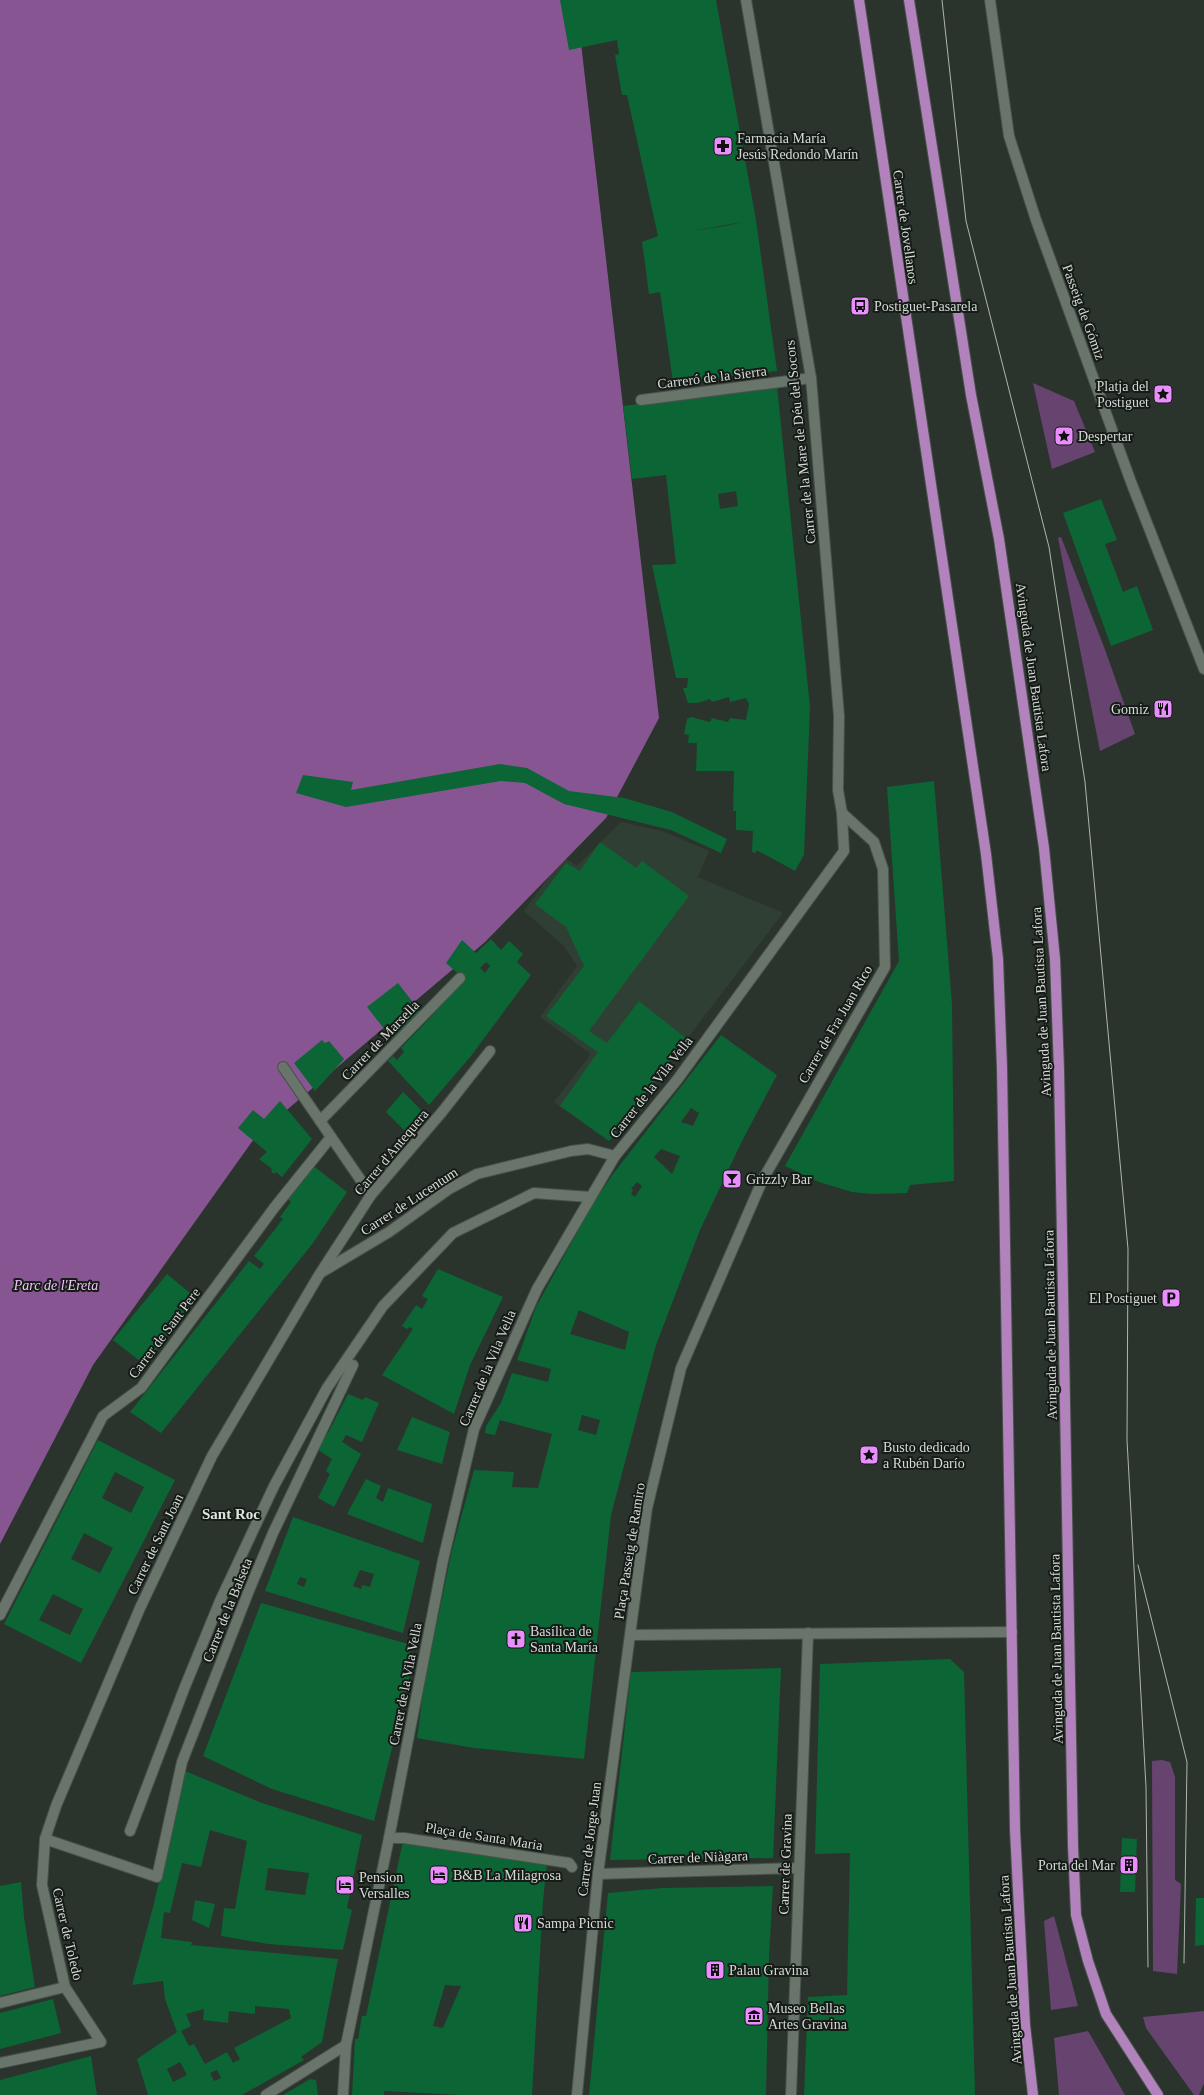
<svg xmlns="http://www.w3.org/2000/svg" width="1204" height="2095" font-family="Georgia,serif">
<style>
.built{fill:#303f34}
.green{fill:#67436f}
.forest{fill:#885593}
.building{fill:#0c6534;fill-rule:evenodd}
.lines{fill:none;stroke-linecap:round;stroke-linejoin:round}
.minor-casing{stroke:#49514b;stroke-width:12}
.major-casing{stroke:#49514b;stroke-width:12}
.minor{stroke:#69746b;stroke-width:10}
.major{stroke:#b282bd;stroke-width:10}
.tram{stroke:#afb5b0;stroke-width:1}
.labels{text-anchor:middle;stroke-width:4;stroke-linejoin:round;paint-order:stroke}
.poi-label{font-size:14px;fill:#d5dbd6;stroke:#161b17;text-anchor:start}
.street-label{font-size:14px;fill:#d5dbd6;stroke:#161b17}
.park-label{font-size:14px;font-style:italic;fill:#f1c6fa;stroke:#161b17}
.neighbourhood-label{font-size:15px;font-weight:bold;fill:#dbe7de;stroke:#161b17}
</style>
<rect width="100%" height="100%" fill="#2a342d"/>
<polygon class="built" points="621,822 662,831 709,851 698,877 783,913 609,1141 554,1102 591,1054 540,1017 577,966 564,946 524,911 563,857 577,866"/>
<g class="green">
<polygon points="1033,383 1074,401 1095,452 1052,469"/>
<polygon points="1061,537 1104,647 1135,734 1100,751 1058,538"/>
<polygon points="1162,1760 1170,1762 1175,1777 1175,1880 1181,1884 1177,1974 1153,1971 1152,1761"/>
<polygon points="1054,1916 1078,2006 1051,2010 1044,1921"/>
<polygon points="1204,2011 1204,2083 1199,2095 1194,2095 1146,2028 1143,2017"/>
<polygon points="1088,2031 1125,2095 1059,2095 1054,2038"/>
</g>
<polygon class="forest" points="0,0 576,0 659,718 606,818 485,942 256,1136 93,1365 0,1544"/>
<g class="building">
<path d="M560,0H716L756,220L777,371L673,382L660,292L649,294L642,242L658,236L627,95H622L615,55L619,54L617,40L569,50ZM743,222L725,226L691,231Z"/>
<path d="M777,386L810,707L804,855L795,871L766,855L756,850V853L752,852L753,831L736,830V811H733L734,771H696L697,743H688L689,735L684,734L687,719L691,717L710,722L712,718L728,722L730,718L746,720L749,704L746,698L730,702L729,697L712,702L710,699L697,703H688L683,688H687L688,678H676L652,565L676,564L666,475L632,479L623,406ZM736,491L738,506L720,509L718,494Z"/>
<polygon points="1101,499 1117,540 1105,544 1123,592 1137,586 1153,630 1111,646 1063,513"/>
<polygon points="500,764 527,768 569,791 624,798 672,812 727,839 721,853 671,830 564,804 525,783 501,781 346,807 296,793 303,775 353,782 351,790"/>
<polygon points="934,781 952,1004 954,1181 910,1185 907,1193 872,1194 852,1192 819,1182 785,1166 899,961 887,787"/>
<polygon points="600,842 636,868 642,861 689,896 589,1031 607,1043 639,1001 687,1039 609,1141 560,1106 598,1052 546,1016 584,966 566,927 535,904 566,863 580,871"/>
<path d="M491,939L501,950L509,941L523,954L517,962L531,975L471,1056L429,1105L388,1061L393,1056L397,1060L404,1052L401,1048L429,1019L463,978L446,963L462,940L476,953ZM486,962L490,966L485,973L480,968Z"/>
<polygon points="398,983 422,1014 392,1039 367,1007"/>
<path d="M721,1035L777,1075L741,1143L700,1230L656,1345L611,1515L584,1759L474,1748L417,1738L424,1685L452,1550L474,1470L514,1472L512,1487L538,1488L552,1434L500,1420L495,1435L485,1433L486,1426L501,1403L512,1373L548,1382L551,1369L517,1360L536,1307L592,1205L613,1174ZM691,1108L699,1113L693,1126L681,1122ZM661,1149L680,1156L672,1174L654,1157ZM637,1182L642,1186L635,1197L631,1194L633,1190L631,1189ZM579,1310L629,1332L625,1350L570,1334ZM582,1415L600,1420L596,1435L578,1430Z"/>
<polygon points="322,1040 325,1043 329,1041 344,1059 315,1091 294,1063"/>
<polygon points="403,1092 423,1112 405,1131 386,1112"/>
<polygon points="280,1101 312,1139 282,1177 276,1172 274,1174 271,1171 272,1169 259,1159 267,1152 238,1128 253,1110 264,1119"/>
<polygon points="311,1164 347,1192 313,1243 161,1433 130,1412 249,1261 260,1269 264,1264 254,1256 283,1219 280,1217 291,1202 286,1198"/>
<polygon points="438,1269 503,1297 470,1365 454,1414 382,1375 413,1329 410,1327 407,1329 402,1326 416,1305 422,1309 428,1299 422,1296"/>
<polygon points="167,1274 196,1298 145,1365 113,1340"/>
<polygon points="348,1394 363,1400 365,1397 379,1403 362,1442 346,1435 342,1442 361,1454 334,1507 318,1498 330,1474 326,1471 332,1459 315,1448 320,1439 328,1433"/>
<polygon points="412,1417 450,1432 442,1464 397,1450"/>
<path d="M98,1440L175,1480L81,1663L4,1624ZM115,1472L144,1487L131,1513L102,1498ZM84,1533L113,1548L100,1573L71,1559ZM53,1594L83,1609L70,1635L39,1620Z"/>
<polygon points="366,1479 381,1486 376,1498 383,1502 388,1488 432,1504 423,1543 347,1514"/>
<path d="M293,1517L420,1561L403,1633L265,1591ZM360,1570L374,1574L370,1587L362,1585L361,1589L353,1586ZM300,1577L307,1579L304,1587L297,1584Z"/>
<polygon points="261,1603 412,1645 406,1666 412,1667 374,1821 272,1789 203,1756"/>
<polygon points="950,1659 964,1672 975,2095 804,2095 808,1997 847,1995 850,1853 815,1854 820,1664"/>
<polygon points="781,1668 773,1858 610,1860 631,1672"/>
<path d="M185,1771L262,1803L362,1835L347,1908L352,1910L343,1950L268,1944L221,1936L224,1908L235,1909L247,1841L210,1830L201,1867L182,1863L170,1913L164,1912L161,1938L192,1942L191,1945L338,1959L322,2042L301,2057L304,2060L242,2095H148L137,2059L177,2032L165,1999L163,1981L132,1985L153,1907ZM268,1868L309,1873L305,1895L265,1890ZM255,2006L289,2009L291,2018L234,2048L240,2059L233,2063L227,2052L205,2064L194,2044L189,2046L181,2031L191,2026L186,2014L204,2009L203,2020L228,2023L229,2011L255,2014ZM180,2062L187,2075L173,2082L167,2069ZM217,2070L221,2078L214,2081L210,2073Z"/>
<polygon points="1122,1838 1137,1839 1135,1892 1120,1892"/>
<path d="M403,1841L547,1864L543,1901L532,2095H460L384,2091V2095H352L355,2039H358L362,2016H366ZM445,1985L461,1986L443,2028L433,2026Z"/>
<polygon points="21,1882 24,1917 35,1987 0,1996 0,1886"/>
<polygon points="773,1886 769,1956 766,2095 589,2095 608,1893 662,1888"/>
<polygon points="1196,1898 1204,1898 1204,1945 1195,1946"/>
<polygon points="195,1900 215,1904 209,1928 192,1920"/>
<polygon points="53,1999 61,2033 0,2049 0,2013"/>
<polygon points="91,2056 97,2095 0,2095 0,2080"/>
<polygon points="310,2079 316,2080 318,2095 283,2095"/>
</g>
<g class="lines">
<defs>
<g id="minor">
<polyline points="990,0 1009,136 1036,220 1131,482 1204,669"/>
<polyline points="641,400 811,378"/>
<polyline points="283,1067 371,1195"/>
<polyline points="320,1121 460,978"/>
<polyline points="322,1272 389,1232 449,1189 477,1174 571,1151 588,1149 615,1156"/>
<polyline points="0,1615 103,1416 141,1388 274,1208 331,1137"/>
<polyline points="631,1635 1012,1632"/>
<polyline points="130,1831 184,1689 220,1601 274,1486 327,1388 383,1306 453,1233 534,1193 590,1197"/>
<polyline points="389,1838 404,1838 569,1863 572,1867"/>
<polyline points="45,1839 157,1877 182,1762 248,1593 273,1533 353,1365"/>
<polyline points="598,1874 799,1868"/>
<polyline points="0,2003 65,1987"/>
<polyline points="0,2063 101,2042 65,1987 42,1885 45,1839 56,1806 140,1608 212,1456 319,1275 371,1195 442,1112 490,1051"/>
<polyline points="266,2095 346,2045"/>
<polyline points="343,2095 346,2045 389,1838 443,1560 474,1429 537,1289 615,1156 677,1080 844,851 842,813 838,790 839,716 811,378 746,0"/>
<polyline points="577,2095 598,1874 647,1508 681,1368 763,1179 885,967 883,869 874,842 842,813"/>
<polyline points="791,2095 808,1633"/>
</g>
<g id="major">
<polyline points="859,0 986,854 998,959 1002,1068 1015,1830 1025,2025 1033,2095"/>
<polyline points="909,0 971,395 999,539 1044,848 1055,959 1059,1070 1073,1846 1076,1915 1088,1961 1106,2014 1158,2095"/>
</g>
</defs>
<use href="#minor" class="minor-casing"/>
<use href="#major" class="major-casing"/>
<use href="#minor" class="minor"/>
<use href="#major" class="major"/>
<g class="tram">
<polyline points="942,0 966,221 1049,547 1085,782 1128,1249 1127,1440 1146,1787 1148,1967"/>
<polyline points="1138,1565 1187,1762 1184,1963"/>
</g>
</g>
<defs>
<symbol id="pharmacy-square" viewBox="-11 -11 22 22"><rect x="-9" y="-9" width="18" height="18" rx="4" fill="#ea8dfd" stroke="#161b17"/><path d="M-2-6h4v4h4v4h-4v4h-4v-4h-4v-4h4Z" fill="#111"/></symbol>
<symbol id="bus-square" viewBox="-11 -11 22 22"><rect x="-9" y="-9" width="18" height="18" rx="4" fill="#ea8dfd" stroke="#161b17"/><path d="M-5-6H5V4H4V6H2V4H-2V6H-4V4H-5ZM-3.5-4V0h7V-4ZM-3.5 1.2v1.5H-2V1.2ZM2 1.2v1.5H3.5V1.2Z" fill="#111"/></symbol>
<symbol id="sight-square" viewBox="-11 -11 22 22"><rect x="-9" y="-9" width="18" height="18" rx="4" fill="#ea8dfd" stroke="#161b17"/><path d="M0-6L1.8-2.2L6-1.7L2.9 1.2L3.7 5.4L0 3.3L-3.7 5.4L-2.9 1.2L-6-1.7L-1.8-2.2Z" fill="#111"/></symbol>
<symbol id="restaurant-square" viewBox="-11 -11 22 22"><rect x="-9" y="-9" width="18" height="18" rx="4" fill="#ea8dfd" stroke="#161b17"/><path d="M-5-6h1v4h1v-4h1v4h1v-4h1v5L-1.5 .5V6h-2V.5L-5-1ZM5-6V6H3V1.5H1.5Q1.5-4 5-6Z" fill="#111"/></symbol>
<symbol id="bar-square" viewBox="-11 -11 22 22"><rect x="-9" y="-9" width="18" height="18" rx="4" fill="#ea8dfd" stroke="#161b17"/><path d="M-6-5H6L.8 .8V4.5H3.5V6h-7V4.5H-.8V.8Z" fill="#111"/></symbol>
<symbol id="parking-square" viewBox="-11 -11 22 22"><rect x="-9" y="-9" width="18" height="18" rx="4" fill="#ea8dfd" stroke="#161b17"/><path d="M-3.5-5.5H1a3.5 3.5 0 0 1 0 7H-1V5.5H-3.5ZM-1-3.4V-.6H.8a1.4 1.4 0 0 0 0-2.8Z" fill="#111"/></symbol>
<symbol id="church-square" viewBox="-11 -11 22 22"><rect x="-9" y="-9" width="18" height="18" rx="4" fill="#ea8dfd" stroke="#161b17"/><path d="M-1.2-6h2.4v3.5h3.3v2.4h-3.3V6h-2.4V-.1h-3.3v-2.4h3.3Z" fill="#111"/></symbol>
<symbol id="building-square" viewBox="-11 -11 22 22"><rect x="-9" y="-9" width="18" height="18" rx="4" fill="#ea8dfd" stroke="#161b17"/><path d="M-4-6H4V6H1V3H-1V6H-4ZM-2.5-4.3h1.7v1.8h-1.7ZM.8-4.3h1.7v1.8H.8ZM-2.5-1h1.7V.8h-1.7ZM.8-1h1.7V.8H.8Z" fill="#111"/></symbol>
<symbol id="hotel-square" viewBox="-11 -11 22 22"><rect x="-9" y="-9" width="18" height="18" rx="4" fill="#ea8dfd" stroke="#161b17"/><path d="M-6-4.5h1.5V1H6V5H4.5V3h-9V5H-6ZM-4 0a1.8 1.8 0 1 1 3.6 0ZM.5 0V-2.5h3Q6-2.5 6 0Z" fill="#111"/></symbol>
<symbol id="museum-square" viewBox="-11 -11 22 22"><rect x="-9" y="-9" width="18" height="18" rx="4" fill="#ea8dfd" stroke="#161b17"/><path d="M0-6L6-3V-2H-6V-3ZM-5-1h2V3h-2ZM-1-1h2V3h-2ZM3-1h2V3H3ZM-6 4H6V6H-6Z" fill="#111"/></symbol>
</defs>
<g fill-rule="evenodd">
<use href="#pharmacy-square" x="712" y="135" width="22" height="22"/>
<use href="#bus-square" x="849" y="295" width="22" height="22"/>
<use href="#sight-square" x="1152" y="383" width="22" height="22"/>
<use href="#sight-square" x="1053" y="425" width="22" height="22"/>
<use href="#restaurant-square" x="1152" y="698" width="22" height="22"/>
<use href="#bar-square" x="721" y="1168" width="22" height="22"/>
<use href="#parking-square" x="1160" y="1287" width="22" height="22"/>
<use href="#sight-square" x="858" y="1444" width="22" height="22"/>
<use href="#church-square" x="505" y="1628" width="22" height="22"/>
<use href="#building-square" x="1118" y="1854" width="22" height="22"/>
<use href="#hotel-square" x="428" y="1864" width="22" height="22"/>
<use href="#hotel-square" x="334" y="1874" width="22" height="22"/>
<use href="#restaurant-square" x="512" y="1912" width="22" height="22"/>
<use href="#building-square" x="704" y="1959" width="22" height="22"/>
<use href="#museum-square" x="743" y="2005" width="22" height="22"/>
</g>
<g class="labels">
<g class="poi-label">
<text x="737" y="143">Farmacia María<tspan x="737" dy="16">Jesús Redondo Marín</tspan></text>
<text x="874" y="311">Postiguet-Pasarela</text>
<text x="1149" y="391" text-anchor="end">Platja del<tspan x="1149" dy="16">Postiguet</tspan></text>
<text x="1078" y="441">Despertar</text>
<text x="1149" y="714" text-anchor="end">Gomiz</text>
<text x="746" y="1184">Grizzly Bar</text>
<text x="1157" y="1303" text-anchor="end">El Postiguet</text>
<text x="883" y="1452">Busto dedicado<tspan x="883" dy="16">a Rubén Darío</tspan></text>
<text x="530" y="1636">Basílica de<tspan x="530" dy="16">Santa María</tspan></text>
<text x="1115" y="1870" text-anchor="end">Porta del Mar</text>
<text x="453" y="1880">B&amp;B La Milagrosa</text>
<text x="359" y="1882">Pension<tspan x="359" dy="16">Versalles</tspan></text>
<text x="537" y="1928">Sampa Picnic</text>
<text x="729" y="1975">Palau Gravina</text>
<text x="768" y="2013">Museo Bellas<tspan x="768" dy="16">Artes Gravina</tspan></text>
</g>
<g class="street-label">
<text transform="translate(906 227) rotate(82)" y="5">Carrer de Jovellanos</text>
<text transform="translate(1084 312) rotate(70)" y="5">Passeig de Gómiz</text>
<text transform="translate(712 377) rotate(-7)" y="5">Carreró de la Sierra</text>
<text transform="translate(800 442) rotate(-96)" y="5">Carrer de la Mare de Déu del Socors</text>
<text transform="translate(1034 677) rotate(82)" y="5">Avinguda de Juan Bautista Lafora</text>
<text transform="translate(1041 1002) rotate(-93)" y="5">Avinguda de Juan Bautista Lafora</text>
<text transform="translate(835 1024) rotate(-60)" y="5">Carrer de Fra Juan Rico</text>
<text transform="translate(380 1040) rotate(-46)" y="5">Carrer de Marsella</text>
<text transform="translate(651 1087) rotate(-52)" y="5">Carrer de la Vila Vella</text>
<text transform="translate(391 1152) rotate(-50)" y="5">Carrer d'Antequera</text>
<text transform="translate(409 1201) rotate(-33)" y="5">Carrer de Lucentum</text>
<text transform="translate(1050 1325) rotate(-91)" y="5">Avinguda de Juan Bautista Lafora</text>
<text transform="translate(164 1333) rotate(-53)" y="5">Carrer de Sant Pere</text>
<text transform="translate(487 1368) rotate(-67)" y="5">Carrer de la Vila Vella</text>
<text transform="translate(155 1544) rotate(-64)" y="5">Carrer de Sant Joan</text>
<text transform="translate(629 1551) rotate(-81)" y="5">Plaça Passeig de Ramiro</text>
<text transform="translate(227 1610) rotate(-68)" y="5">Carrer de la Balseta</text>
<text transform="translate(1056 1649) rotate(-91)" y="5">Avinguda de Juan Bautista Lafora</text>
<text transform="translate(405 1684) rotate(-79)" y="5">Carrer de la Vila Vella</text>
<text transform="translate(484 1836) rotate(9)" y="5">Plaça de Santa Maria</text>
<text transform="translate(589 1839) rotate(-83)" y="5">Carrer de Jorge Juan</text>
<text transform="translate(698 1857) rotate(-2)" y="5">Carrer de Niàgara</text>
<text transform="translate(785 1864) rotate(-88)" y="5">Carrer de Gravina</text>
<text transform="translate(68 1934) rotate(77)" y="5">Carrer de Toledo</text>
<text transform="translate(1010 1970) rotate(-94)" y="5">Avinguda de Juan Bautista Lafora</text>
</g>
<g class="park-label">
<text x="56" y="1290">Parc de l'Ereta</text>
</g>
<g class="neighbourhood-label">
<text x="231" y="1519">Sant Roc</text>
</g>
</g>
</svg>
